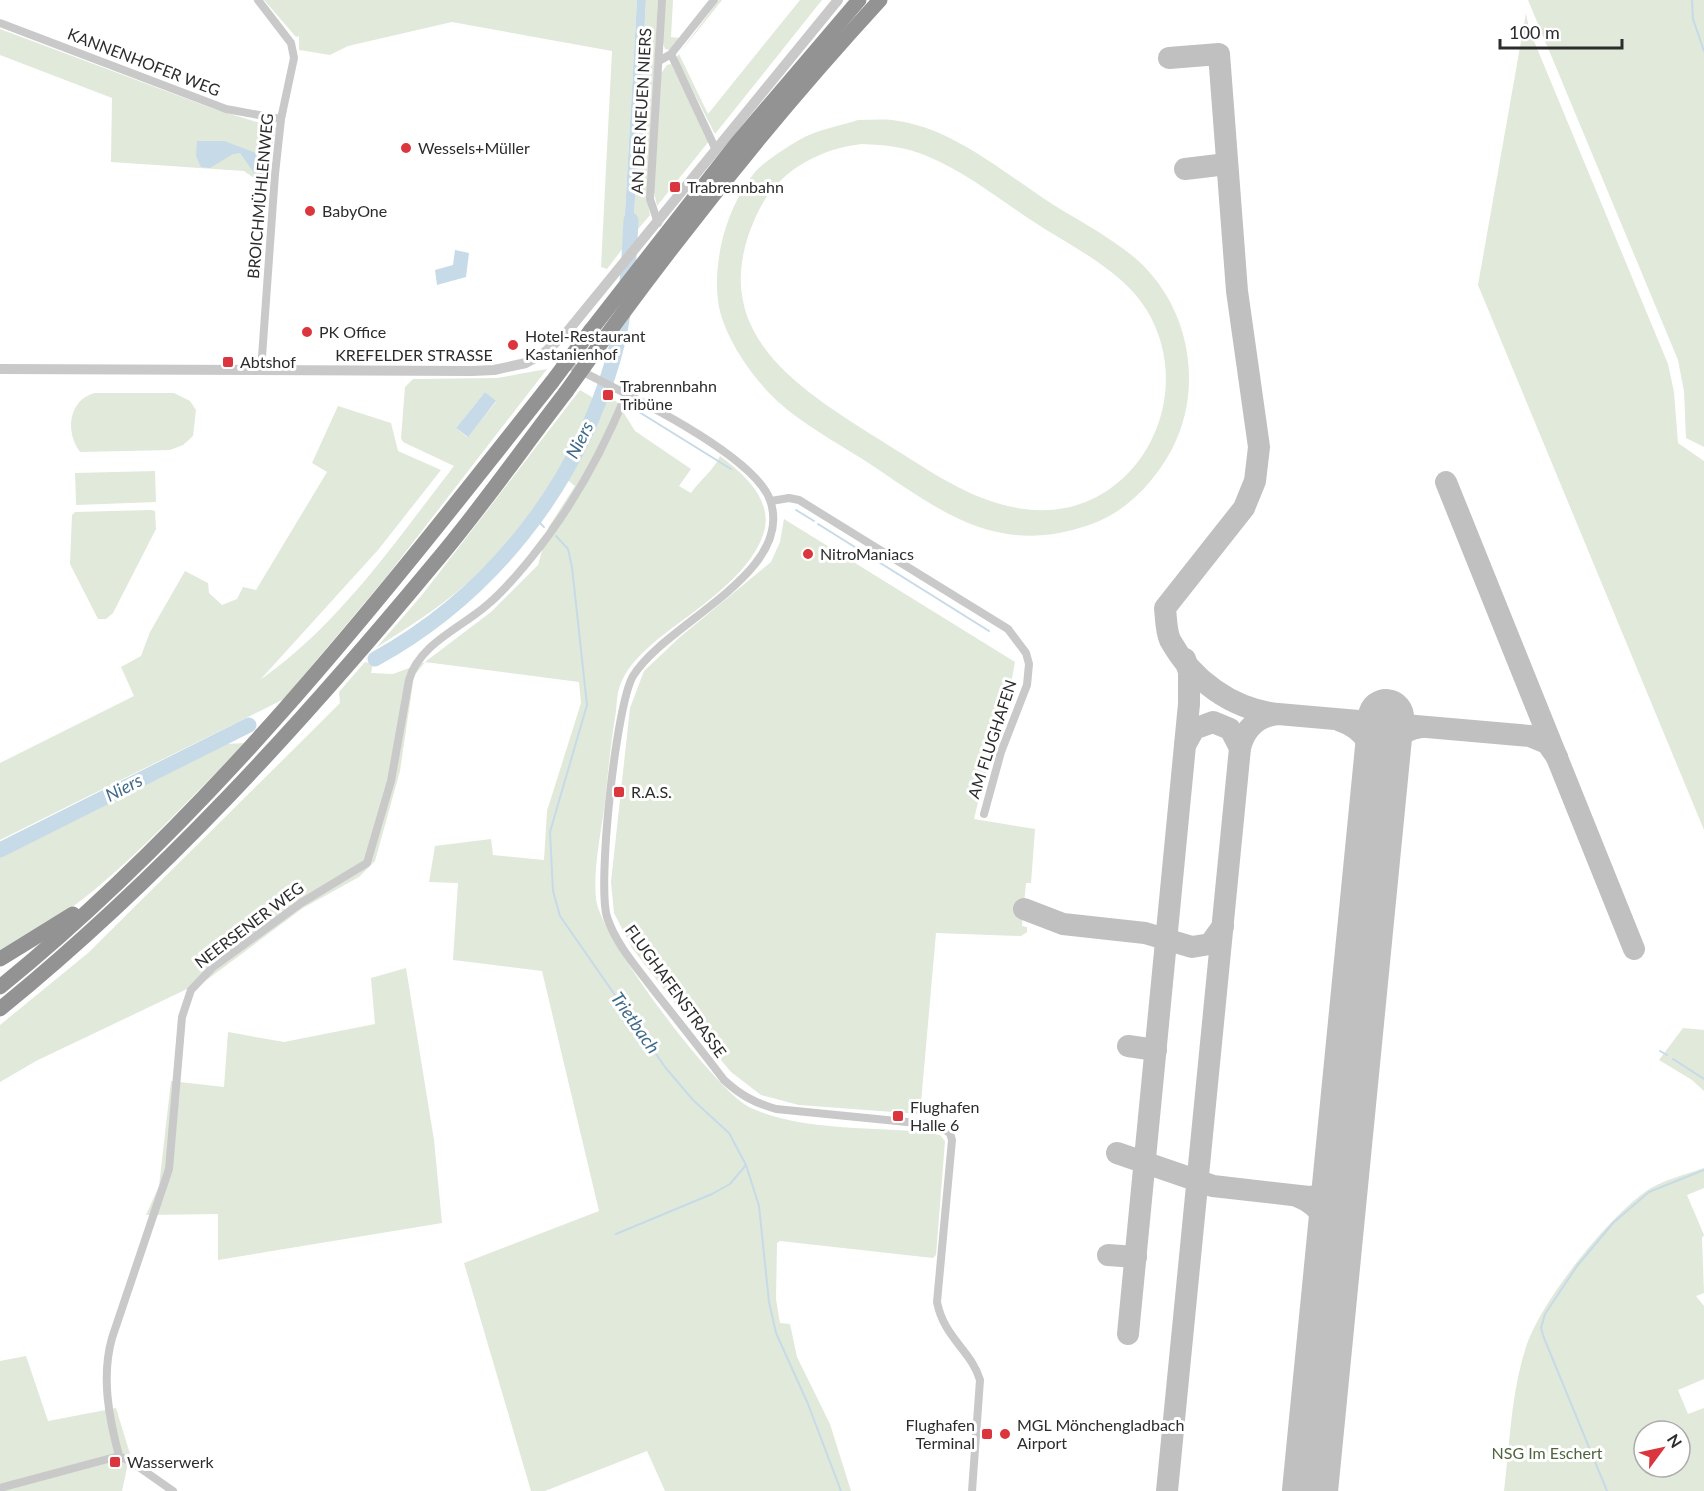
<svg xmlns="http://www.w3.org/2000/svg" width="1704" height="1491" font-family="Lato,sans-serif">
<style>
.green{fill:#e1e9da;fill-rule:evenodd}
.water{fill:#c6dae8}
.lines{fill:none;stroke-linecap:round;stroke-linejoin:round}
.stream{stroke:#c6dae8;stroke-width:2}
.river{stroke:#c6dae8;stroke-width:15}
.taxiway{stroke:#c0c0c0;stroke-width:22}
.runway{stroke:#c0c0c0;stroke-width:56}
.minor{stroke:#c9c9c9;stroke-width:8}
.tertiary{stroke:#c9c9c9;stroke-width:10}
.motorway{stroke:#939393;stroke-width:15}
.motorway-bridge{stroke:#939393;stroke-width:15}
.poi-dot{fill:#db363e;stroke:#fff;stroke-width:2}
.labels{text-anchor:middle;stroke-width:6;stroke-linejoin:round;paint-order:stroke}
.street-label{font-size:16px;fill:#2c2c2c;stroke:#fff}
.poi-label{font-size:16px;fill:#2c2c2c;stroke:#fff;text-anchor:start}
.park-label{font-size:16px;fill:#4e643c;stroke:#fff}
.water-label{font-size:18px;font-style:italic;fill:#3f6a88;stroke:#fff}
</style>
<rect width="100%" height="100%" fill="#fff"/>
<g class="green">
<polygon points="264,0 637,0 623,248 607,269 601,267 612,51 452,22 348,46 330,55 299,50 299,36 296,37"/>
<polygon points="646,0 658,0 647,199 650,215 633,235"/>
<polygon points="665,0 673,0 671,37 679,38 670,50 665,49 662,40"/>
<polygon points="719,0 722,0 679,54 708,114 800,0 822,0 715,134 676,58"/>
<polygon points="1528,0 1704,0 1704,447 1686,438 1684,391 1678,360"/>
<polygon points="1526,13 1529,29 1668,364 1674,392 1678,443 1704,461 1704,830 1478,285"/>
<polygon points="0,29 214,109 276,128 264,185 244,171 111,162 112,98 0,55"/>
<polygon points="671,64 709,141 657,206 653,187 660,75 667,65"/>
<path d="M858,120C869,120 881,119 892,120C948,126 998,168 1043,198C1073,218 1108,235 1135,258C1190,305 1205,388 1171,451C1154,482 1126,512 1092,524C997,558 942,512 867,462C833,440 787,416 762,385C744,364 725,335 719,307C711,263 727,206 755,172C766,160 786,148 799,140C816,130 840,126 858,120ZM862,144C885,145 906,147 927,156C965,172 998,198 1031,220C1070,246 1121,269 1146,309C1202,399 1133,524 1024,509C972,502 932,472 888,445C799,389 699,332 759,210C778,171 821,148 862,144Z"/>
<path d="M547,369L387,576L284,699L0,840V763L134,696L121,667L141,656L150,632L185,571L208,583L209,593L222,605L237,599L243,587L256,590L327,472L312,463L338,406L391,423L398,451L441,470L378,550L260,680C339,625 395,542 454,466L403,442L401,438L405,387L413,379L497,378ZM485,392L496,402L467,437L456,428Z"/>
<path d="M580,390L595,399C571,463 529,524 479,572C449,602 411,625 376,648L422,595Z"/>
<path d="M95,393H174L190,401L196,410L193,436L183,445L170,450L80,452C65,432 68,400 95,393Z"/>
<path d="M603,394L617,402L635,431L691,469L679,486L691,493C700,480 714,470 720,456C744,474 775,501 763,535C748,578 693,611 658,639C644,651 628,665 621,683C617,691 617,702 616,711C611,741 608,772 605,802C601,833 593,868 596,899C600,937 715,1090 749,1107C798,1131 871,1127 925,1132L940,1135L945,1141L936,1255L933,1258L780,1241L777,1243L776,1299L780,1323L790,1324L797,1357L830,1424L851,1491H665L647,1451L545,1491H531L464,1263L599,1211L542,971L453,960L458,883L429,882L435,846L491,839L493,855L544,860L547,811L581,703L579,682L425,662L414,676L400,771L375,861L359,877L303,908L208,979L36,1061L0,1082V1025L88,953L307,736L340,703L339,692L365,662L373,664L371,673L393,674L425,662L491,612L538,565L544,544L551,536L548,528L575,486L566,479Z"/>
<polygon points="155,471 156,502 76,505 75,473"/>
<polygon points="151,510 155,511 156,529 113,613 106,619 98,619 70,564 72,515 75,512"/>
<path d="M784,519L1015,662C1006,715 986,766 974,819L1035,829L1031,883H1026L1022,926L1027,927V932L1021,936L936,933L920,1114L799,1105L761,1095L731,1072L690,1023L632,948L614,913L611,882L630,708L644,671L680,637L771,562L780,542Z"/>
<path d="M245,743C197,791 151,842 100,885C69,912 35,932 0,952V855L165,771L226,744Z"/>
<polygon points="406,968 434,1140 442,1223 218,1260 218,1214 146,1215 159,1186 171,1081 224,1087 228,1032 284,1042 375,1024 371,978"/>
<polygon points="1683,1028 1704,1030 1704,1091 1692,1080 1659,1060"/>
<path d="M1704,1168V1188L1687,1195L1704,1235L1702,1238L1704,1293L1696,1296L1704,1306V1379L1678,1390L1688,1414L1704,1408V1491H1504C1510,1443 1511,1393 1526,1347C1541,1301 1606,1220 1645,1192C1661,1180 1685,1175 1704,1168ZM1644,1431H1680V1467H1644Z"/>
<polygon points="26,1356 48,1421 116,1408 130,1454 122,1491 0,1491 0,1361"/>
</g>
<g class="water">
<polygon points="637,0 646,0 633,235 623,248"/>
<polygon points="197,141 224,141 256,153 264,171 264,178 259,180 240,153 233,154 210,168 201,167 196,156"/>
<polygon points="455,250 469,253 466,277 437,285 435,270 453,265"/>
<polygon points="485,392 496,401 468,437 456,428"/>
</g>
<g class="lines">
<g class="stream">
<polyline points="1692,0 1693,19 1704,51"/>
<polyline points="631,407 731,469"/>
<polyline points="796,510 814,521"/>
<polyline points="536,519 544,527"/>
<polyline points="818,524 989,631"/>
<polyline points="556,536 568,549 572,567 587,705 550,832 553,891 560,916 665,1067 693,1100 729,1133 746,1165 759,1206 769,1302 776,1333 808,1404 841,1491"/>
<polyline points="1660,1051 1667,1055"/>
<polyline points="1673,1059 1704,1079"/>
<polyline points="616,1234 712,1194 730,1184 746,1165"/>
<polyline points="1607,1491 1544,1338 1541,1328 1545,1314 1577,1266 1613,1223 1649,1192 1704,1170"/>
</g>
<g class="river">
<path d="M375,659C491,595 576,487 613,360C626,316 629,265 631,220"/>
<polyline points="0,850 249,725"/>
</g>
<g class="taxiway">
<path d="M1169,58L1219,54L1237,291L1259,447L1255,481L1244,508L1165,608C1166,617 1166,631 1170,640C1192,680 1232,709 1277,714"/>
<polyline points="1185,169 1227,164"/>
<polyline points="1446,482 1634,949"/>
<path d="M1341,721C1365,729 1374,749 1381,772"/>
<polyline points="1185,745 1194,729 1213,722 1230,729 1240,748"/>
<path d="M1381,772C1389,750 1395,730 1421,727"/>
<polyline points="1024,909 1063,924 1145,933 1192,947 1210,944 1223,926"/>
<polyline points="1128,1046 1156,1050"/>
<path d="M1117,1153L1213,1186L1309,1197C1327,1196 1335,1185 1342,1170"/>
<path d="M1297,1196C1324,1207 1331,1226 1333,1254"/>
<polyline points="1108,1255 1136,1257"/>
<polyline points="1128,1334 1189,704 1189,672 1185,659"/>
<path d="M1167,1491L1240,748C1245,728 1258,716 1278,714L1530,736L1547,743L1557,757"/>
</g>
<polyline class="runway" points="1310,1491 1386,717"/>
<g class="minor">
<polyline points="258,0 291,43 294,58 281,119 275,174 261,371"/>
<polyline points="0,23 226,109 281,119"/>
<polyline points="671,54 716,150"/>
<polyline points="659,61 671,54 714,0"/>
<polyline points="658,223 650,199 662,0"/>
<path d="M544,353C594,378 752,449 770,500C796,573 665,623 633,676C616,705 597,884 607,917C616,945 639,970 656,993C679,1022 702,1051 724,1080C740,1095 755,1103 776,1109L937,1125L950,1133L952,1140L937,1302C944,1338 971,1350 980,1380L972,1491"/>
<polyline points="771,501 789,498 799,500 1008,629 1026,653 1029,664 1027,685 1001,752 984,814"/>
<path d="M119,1456C109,1418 101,1377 112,1338L169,1169L182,1017L191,990L213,967L301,903L367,863L391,781L409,680C419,644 461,628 487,605C503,592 518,574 531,558C571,509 603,451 627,392"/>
<polyline points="119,1456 133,1463 173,1491"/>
<polyline points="0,1488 119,1456"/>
</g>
<polyline class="tertiary" points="0,369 472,371 494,370 526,363 544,353 567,332 838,0"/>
<g class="motorway">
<polyline points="591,330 737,143 859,0"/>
<polyline points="0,959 73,914"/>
<path d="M0,987C213,814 383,596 552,382"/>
<path d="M0,1009C161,878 301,724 433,565C480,510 522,449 566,392"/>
</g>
<g class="motorway-bridge">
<polyline points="552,382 591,330"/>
<path d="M566,392C662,256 767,123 880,0"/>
</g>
</g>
<g class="poi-dot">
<circle cx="406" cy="148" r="6"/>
<rect x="669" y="181" width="12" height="12" rx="3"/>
<circle cx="310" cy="211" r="6"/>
<circle cx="307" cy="332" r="6"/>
<circle cx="513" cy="345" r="6"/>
<rect x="222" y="356" width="12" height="12" rx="3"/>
<rect x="602" y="389" width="12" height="12" rx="3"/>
<circle cx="808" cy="554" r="6"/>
<rect x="613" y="786" width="12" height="12" rx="3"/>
<rect x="892" y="1110" width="12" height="12" rx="3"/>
<rect x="981" y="1428" width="12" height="12" rx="3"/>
<circle cx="1005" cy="1434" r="6"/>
<rect x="109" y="1456" width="12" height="12" rx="3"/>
</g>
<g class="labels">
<g class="street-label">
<text transform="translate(144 62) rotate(21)" y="6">KANNENHOFER WEG</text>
<text transform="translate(641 111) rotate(-87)" y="6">AN DER NEUEN NIERS</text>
<text transform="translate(260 196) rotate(-85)" y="6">BROICHMÜHLENWEG</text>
<text x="414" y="361">KREFELDER STRASSE</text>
<text transform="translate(992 739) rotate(-72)" y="6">AM FLUGHAFEN</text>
<text transform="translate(249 925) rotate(-37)" y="6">NEERSENER WEG</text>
<text transform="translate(676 991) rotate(54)" y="6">FLUGHAFENSTRASSE</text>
</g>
<g class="poi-label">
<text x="418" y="154">Wessels+Müller</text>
<text x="687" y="193">Trabrennbahn</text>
<text x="322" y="217">BabyOne</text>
<text x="319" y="338">PK Office</text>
<text x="525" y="342">Hotel-Restaurant<tspan x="525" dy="18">Kastanienhof</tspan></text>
<text x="240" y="368">Abtshof</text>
<text x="620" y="392">Trabrennbahn<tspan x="620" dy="18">Tribüne</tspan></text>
<text x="820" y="560">NitroManiacs</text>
<text x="631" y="798">R.A.S.</text>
<text x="910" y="1113">Flughafen<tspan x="910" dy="18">Halle 6</tspan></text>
<text x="975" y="1431" text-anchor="end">Flughafen<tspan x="975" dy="18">Terminal</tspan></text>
<text x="1017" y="1431">MGL Mönchengladbach<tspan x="1017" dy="18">Airport</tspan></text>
<text x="127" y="1468">Wasserwerk</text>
</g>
<g class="park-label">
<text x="1547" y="1459">NSG Im Eschert</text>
</g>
<g class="water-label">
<text transform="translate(580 440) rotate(-63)" y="6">Niers</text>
<text transform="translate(124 788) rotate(-27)" y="6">Niers</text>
<text transform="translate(635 1023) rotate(55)" y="6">Trietbach</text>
</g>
</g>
<g transform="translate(1662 1449) rotate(57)"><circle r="28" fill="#ffffff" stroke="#ababab" stroke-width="1.5"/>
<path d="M0-4.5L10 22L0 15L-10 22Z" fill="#db363e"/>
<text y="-9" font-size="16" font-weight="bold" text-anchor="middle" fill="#2c2c2c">N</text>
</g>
<path d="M1500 39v9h122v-9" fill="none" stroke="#2c2c2c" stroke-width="3"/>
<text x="1509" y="39" font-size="18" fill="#2c2c2c" stroke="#ffffff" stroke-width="4.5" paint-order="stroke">100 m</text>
</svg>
